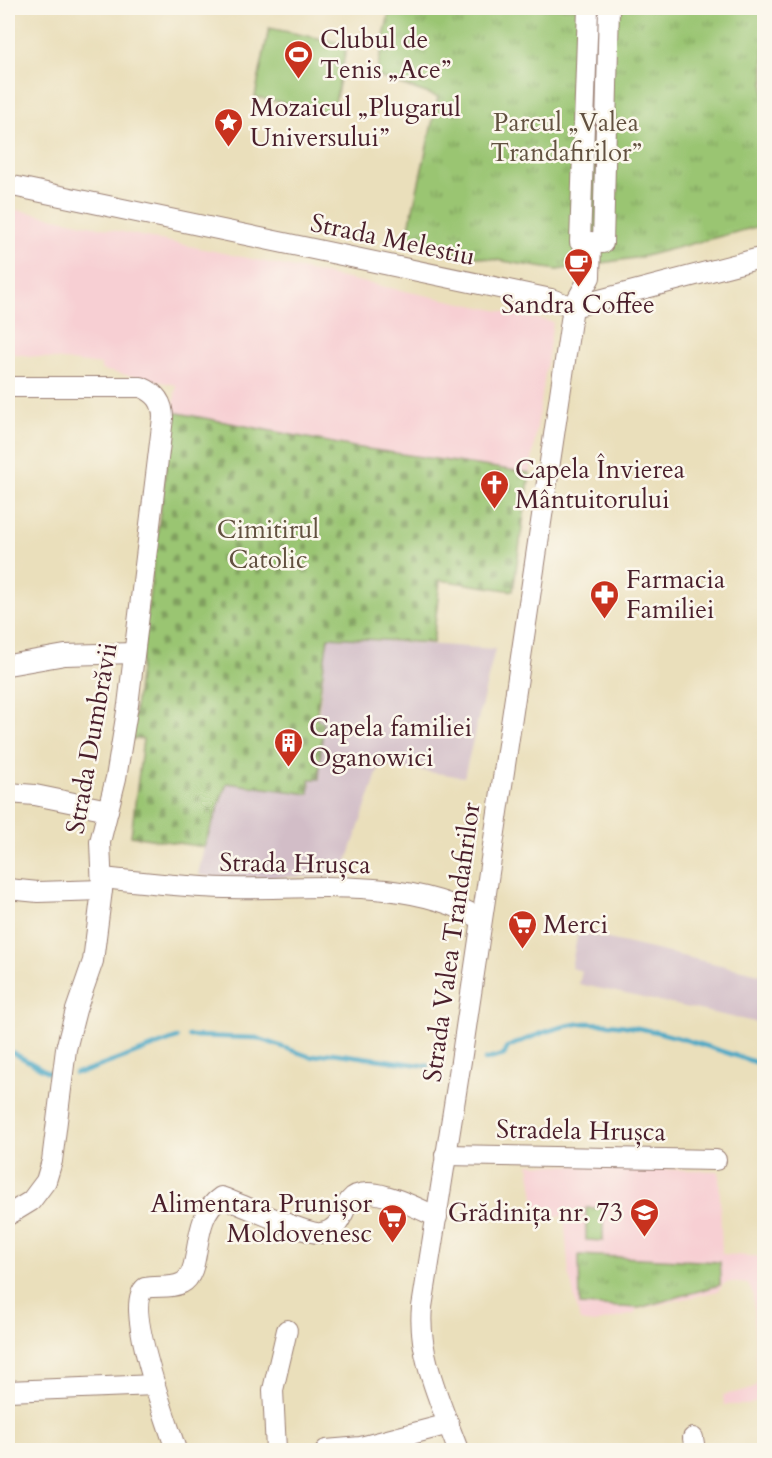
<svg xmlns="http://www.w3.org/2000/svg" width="772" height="1458" font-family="Cardo,serif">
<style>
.built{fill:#f7cfd3}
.industrial{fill:#d2bdc7}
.grass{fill:url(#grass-tufts);stroke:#72724e;stroke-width:1.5}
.cemetery{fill:url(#cemetery-stones);stroke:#72724e;stroke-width:1.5}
.pitch{fill:#9ac572;stroke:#72724e;stroke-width:1.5}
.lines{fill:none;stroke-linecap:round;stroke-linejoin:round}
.stream{stroke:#46a7c5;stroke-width:4.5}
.minor-casing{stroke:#9a7f73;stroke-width:22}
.minor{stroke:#fff;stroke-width:20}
.labels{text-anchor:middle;stroke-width:5;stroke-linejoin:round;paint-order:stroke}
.poi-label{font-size:26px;fill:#4a1f2b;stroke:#fbf7ec;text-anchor:start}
.park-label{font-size:26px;fill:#625140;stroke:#fbf7ec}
.street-label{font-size:26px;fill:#4a1f2b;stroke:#fbf7ec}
</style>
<defs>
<pattern id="grass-tufts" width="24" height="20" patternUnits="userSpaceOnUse" patternTransform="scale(1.5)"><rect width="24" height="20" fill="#9ac572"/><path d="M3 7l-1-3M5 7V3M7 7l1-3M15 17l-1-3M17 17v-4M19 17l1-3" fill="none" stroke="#809f5e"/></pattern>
<pattern id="cemetery-stones" width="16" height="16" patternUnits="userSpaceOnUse" patternTransform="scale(1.5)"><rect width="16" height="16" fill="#9ac572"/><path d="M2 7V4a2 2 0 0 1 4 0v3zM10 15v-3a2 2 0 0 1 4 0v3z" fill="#809f5e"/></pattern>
</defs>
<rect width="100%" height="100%" fill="#fbf7ec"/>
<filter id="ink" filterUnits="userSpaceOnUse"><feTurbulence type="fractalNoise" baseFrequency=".0167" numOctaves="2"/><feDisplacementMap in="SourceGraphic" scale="12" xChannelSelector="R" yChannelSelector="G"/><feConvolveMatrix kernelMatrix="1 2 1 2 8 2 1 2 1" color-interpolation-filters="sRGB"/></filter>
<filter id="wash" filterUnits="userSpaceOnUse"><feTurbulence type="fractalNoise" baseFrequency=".008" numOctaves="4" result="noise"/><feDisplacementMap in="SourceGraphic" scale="24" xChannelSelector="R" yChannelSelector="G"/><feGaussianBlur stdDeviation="1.35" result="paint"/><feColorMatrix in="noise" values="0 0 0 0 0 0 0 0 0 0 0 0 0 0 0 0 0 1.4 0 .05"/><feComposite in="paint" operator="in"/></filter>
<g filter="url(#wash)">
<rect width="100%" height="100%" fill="#eadfbb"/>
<g class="built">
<polygon points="8,208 553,322 530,473 354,447 173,412 176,385 101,370 101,365 8,353"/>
<polygon points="529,1164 719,1171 722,1254 764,1257 764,1397 748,1405 724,1405 723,1395 752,1389 757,1384 753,1294 748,1284 730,1282 723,1284 718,1291 636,1310 635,1314 594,1323 580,1321 569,1274 564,1216 537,1219"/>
</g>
<g class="industrial">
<polygon points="328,637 495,649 464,777 380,765 342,876 215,878 198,875 204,847 227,783 309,794"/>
<polygon points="578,932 764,975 764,1024 579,984 582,971 571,968"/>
</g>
<g class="grass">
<polygon points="390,8 764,8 764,225 641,257 557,270 405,245 438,97 376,76"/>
<polygon points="579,1255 720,1262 720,1285 639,1308 580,1305"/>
</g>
<polygon class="cemetery" points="173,412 354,447 530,473 513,591 440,580 433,643 328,637 316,719 323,722 319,779 310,779 309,794 227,783 204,847 131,836 143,739 131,739"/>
<g class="pitch">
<polygon points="269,28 347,44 333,113 255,97"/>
<polygon points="586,1208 603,1208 603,1241 586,1240"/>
</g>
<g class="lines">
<g class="stream">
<polyline points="189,1036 257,1038 311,1057 332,1053 428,1066"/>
<polyline points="8,1050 53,1075"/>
<path d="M485,1060L504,1055L508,1047C531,1037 561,1024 587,1023C648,1023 707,1047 764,1065"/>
<polyline points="75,1073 84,1072 177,1038"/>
</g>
</g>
</g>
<g filter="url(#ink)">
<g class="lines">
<defs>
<g id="minor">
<polyline points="588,8 580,242 603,243 609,8"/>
<polyline points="8,185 551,299 573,307 764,257"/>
<path d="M8,387H141C156,393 163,402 163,418L128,705L116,778L100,842L102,890L93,961L76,1010L66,1049L52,1161L46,1181L31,1201L8,1215"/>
<polyline points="8,665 65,655 134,653"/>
<polyline points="8,793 35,795 108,810"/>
<path d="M102,878C143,882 184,887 225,888C308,890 407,875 481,919"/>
<polyline points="8,889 38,892 102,890"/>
<polyline points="445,1155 716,1160"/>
<polyline points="8,1391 155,1385"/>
<polyline points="693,1438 695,1450"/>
<path d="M176,1450C168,1424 123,1306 145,1288C157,1285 171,1289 182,1283C204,1272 189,1218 221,1197C241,1204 306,1235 321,1233C341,1230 341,1213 350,1200C366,1180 419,1209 437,1217"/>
<polyline points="276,1450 273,1390 287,1330"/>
<polyline points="326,1450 361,1447 449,1424"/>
<path d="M458,1450C442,1406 417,1355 422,1307L461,1061L573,307L590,277L591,242"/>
</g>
</defs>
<use href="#minor" class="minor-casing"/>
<use href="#minor" class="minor"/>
</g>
</g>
<defs>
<symbol id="stadium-pin" viewBox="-11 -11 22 30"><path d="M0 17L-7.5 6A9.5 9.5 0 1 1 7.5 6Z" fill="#c8321e" stroke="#fbf7ec"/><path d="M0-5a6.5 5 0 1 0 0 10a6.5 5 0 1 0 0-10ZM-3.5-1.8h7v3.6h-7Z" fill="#fff"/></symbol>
<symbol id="sight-pin" viewBox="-11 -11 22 30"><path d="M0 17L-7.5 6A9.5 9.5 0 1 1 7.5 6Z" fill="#c8321e" stroke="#fbf7ec"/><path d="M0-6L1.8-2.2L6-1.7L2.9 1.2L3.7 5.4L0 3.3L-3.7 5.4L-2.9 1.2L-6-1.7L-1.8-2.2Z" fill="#fff"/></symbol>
<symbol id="cafe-pin" viewBox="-11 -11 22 30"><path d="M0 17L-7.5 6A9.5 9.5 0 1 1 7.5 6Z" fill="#c8321e" stroke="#fbf7ec"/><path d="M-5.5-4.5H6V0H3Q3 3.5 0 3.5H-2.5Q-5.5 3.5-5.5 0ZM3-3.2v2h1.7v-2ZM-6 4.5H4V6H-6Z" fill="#fff"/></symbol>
<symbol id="church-pin" viewBox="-11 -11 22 30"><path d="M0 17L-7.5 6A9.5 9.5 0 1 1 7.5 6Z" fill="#c8321e" stroke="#fbf7ec"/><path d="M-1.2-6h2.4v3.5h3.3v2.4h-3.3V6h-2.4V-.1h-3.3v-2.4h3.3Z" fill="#fff"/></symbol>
<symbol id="pharmacy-pin" viewBox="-11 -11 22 30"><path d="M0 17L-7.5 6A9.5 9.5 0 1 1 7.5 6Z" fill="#c8321e" stroke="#fbf7ec"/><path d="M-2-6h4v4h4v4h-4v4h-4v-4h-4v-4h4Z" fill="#fff"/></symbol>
<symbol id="building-pin" viewBox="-11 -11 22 30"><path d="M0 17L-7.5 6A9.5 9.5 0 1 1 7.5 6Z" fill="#c8321e" stroke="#fbf7ec"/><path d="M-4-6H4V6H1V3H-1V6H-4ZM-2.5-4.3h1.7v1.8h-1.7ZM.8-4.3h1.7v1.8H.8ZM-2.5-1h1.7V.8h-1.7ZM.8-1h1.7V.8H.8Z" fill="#fff"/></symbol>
<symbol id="supermarket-pin" viewBox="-11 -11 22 30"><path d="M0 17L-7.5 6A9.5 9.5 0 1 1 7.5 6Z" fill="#c8321e" stroke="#fbf7ec"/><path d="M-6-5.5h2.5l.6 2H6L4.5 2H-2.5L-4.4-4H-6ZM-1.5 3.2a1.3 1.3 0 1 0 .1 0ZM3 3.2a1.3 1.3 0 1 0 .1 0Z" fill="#fff"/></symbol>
<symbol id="school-pin" viewBox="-11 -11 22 30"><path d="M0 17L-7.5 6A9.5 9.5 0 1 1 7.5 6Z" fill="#c8321e" stroke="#fbf7ec"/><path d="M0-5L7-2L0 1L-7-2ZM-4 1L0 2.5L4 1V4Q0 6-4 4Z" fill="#fff"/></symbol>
</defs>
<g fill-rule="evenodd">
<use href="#stadium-pin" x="282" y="38" width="33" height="45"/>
<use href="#sight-pin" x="212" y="106" width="33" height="45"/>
<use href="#cafe-pin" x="562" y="246" width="33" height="45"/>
<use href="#church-pin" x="478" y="468" width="33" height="45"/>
<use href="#pharmacy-pin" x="588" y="578" width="33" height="45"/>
<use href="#building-pin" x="272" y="726" width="33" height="45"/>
<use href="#supermarket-pin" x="506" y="908" width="33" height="45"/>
<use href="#school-pin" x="628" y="1196" width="33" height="45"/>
<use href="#supermarket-pin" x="376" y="1202" width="33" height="45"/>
</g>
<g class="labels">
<g class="poi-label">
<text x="320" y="48">Clubul de<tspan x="320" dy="30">Tenis „Ace”</tspan></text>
<text x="250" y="116">Mozaicul „Plugarul<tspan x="250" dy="30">Universului”</tspan></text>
<text x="578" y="313" text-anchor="middle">Sandra Coffee</text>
<text x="515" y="478">Capela Învierea<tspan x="515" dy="30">Mântuitorului</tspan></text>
<text x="626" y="588">Farmacia<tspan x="626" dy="30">Familiei</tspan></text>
<text x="309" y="736">Capela familiei<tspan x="309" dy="30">Oganowici</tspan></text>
<text x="543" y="933">Merci</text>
<text x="372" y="1212" text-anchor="end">Alimentara Prunișor<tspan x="372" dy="30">Moldovenesc</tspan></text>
<text x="623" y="1221" text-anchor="end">Grădinița nr. 73</text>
</g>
<g class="park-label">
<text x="566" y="131">Parcul „Valea<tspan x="566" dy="30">Trandafirilor”</tspan></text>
<text x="268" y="538">Cimitirul<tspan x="268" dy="30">Catolic</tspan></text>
</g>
<g class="street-label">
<text transform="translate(393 239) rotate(12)" y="9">Strada Melestiu</text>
<text transform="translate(91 738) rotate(-80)" y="9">Strada Dumbrăvii</text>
<text transform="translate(295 863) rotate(1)" y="9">Strada Hrușca</text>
<text transform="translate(451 942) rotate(-82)" y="9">Strada Valea Trandafirilor</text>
<text transform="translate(581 1130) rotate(1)" y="9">Stradela Hrușca</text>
</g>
</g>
<rect width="772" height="1458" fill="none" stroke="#fbf7ec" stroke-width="30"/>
</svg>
